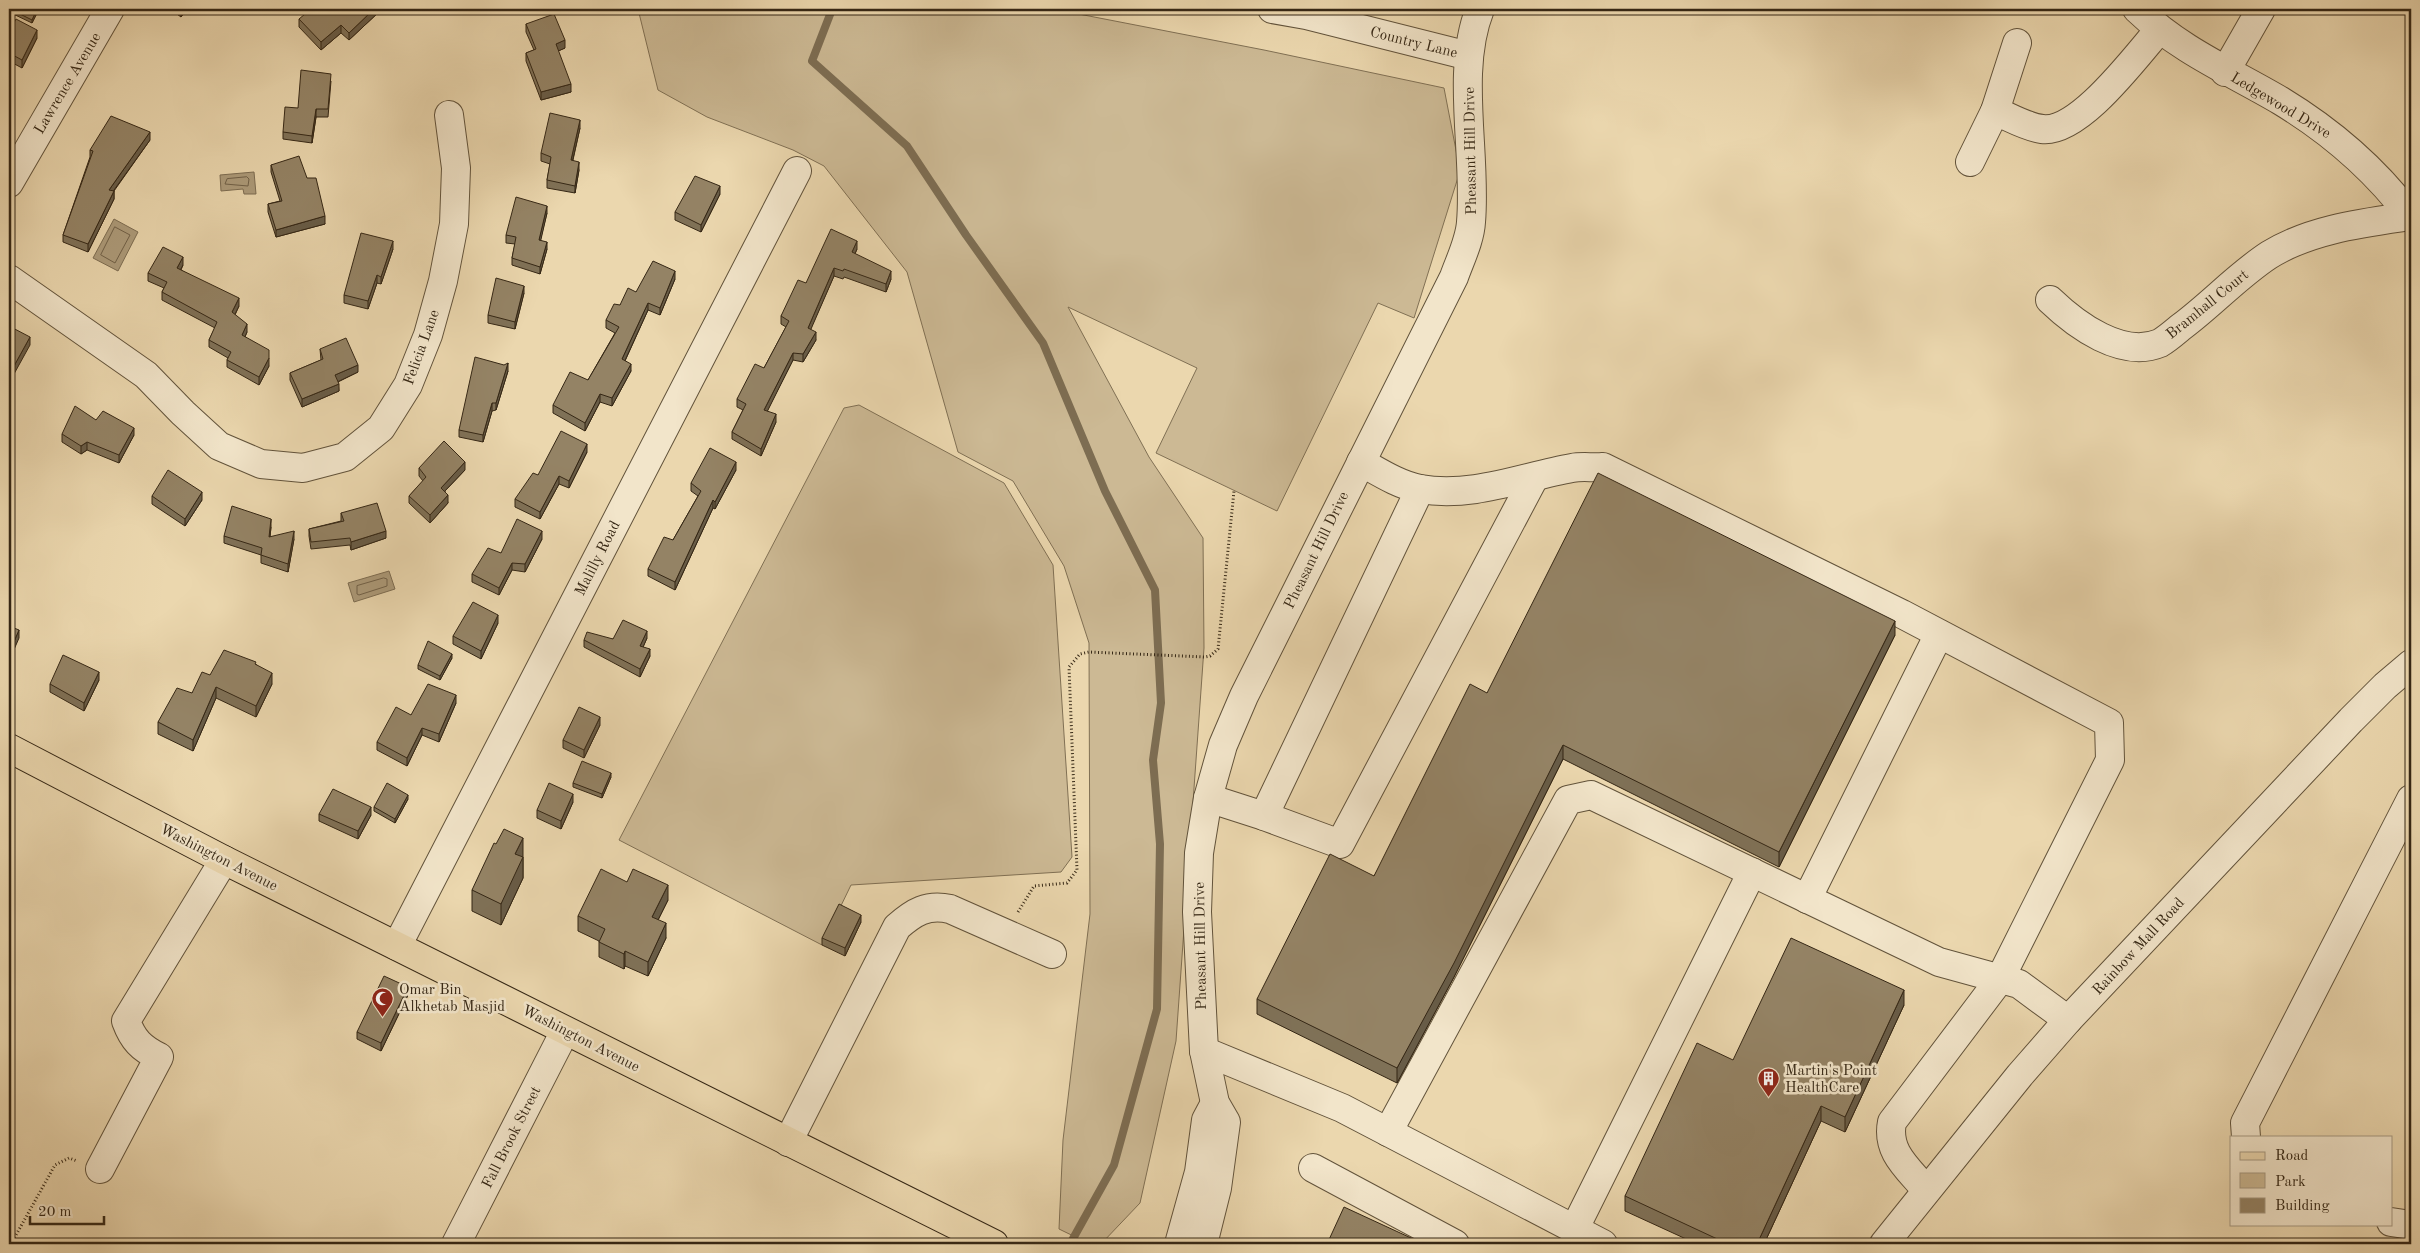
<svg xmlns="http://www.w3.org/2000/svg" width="2420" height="1253" font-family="'Old Standard TT',serif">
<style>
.green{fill:#ccb994;stroke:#807054}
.water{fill:#ad9b7a;stroke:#7d6d52}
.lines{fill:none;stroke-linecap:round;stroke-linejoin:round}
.shore{stroke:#716148;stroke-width:1}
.stream{stroke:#7d6d52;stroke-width:8}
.minor-casing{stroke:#62533b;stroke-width:30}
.major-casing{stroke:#352715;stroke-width:30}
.path{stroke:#352715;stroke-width:3;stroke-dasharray:1 2.5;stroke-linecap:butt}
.minor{stroke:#f2e5ca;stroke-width:28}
.major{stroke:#ebd7ae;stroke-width:28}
.wall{fill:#7f7157;stroke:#352715}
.shaded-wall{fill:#685c47;stroke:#352715}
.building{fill:#948365;stroke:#352715}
.labels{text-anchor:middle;stroke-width:5;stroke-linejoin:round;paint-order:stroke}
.street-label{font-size:15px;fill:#352715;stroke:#f2e5ca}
.poi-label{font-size:15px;fill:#352715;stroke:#f2e5ca;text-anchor:start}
</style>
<rect width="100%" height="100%" fill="#ebd7ae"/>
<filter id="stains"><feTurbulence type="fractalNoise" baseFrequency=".004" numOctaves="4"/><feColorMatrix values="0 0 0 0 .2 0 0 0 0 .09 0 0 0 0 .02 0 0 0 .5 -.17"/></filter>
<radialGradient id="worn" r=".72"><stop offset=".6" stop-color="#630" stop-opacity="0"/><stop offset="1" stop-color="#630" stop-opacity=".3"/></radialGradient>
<g class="green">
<polygon points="638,9 1053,9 1264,50 1444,88 1460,171 1414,318 1378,303 1277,511 1156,453 1197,368 1068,307 1149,457 1203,538 1204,648 1176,1041 1140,1203 1101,1244 1090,1244 1059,1229 1063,1140 1090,914 1089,643 1064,566 1013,481 958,452 907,272 824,166 793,150 707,117 658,90"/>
<polygon points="859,405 1004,483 1053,565 1072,857 1061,872 851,885 822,945 619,840 844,408"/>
</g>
<g class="water">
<polygon points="254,172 256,194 244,194 243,189 221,191 220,175"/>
<polygon points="114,219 138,232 118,271 93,258"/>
<polygon points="389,571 395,589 354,602 348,583"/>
</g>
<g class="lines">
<g class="shore">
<polygon points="247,177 249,179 248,186 225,184 227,179"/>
<polygon points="115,227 130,235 115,263 101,255"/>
<polygon points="384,578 387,579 387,586 359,595 357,594 357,586"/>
</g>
<polyline class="stream" points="825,9 831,12 812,61 907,146 966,235 1043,343 1105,491 1155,590 1161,703 1153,760 1160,844 1157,1009 1114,1165 1070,1244"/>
<defs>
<g id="minor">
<polyline points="1272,9 1306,15 1469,56"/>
<path d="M2137,9C2181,51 2230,71 2281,101C2332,132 2375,169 2411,217"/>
<polyline points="2225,72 2261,9"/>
<path d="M1995,111C2010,117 2026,127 2042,129C2079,134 2136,56 2159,30"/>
<polyline points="1970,162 1995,111 2017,43"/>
<polyline points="9,183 110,9"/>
<polyline points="9,279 146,375 183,413 219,446 261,464 303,468 345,457 381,428 408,385 428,335 443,281 454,224 456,168 449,115"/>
<path d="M2050,300C2076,325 2122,359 2160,343C2167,339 2175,332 2181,327C2212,304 2237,276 2269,255C2311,229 2363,223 2411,216"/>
<path d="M1361,462C1379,472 1399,485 1420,489C1472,498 1522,477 1572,468C1582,466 1593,468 1603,467L1902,614L2109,723L2110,760L2000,979L1892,1122C1886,1152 1908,1168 1926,1190"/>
<polyline points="1208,798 1264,816 1420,489"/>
<polyline points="1264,816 1340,844 1534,478"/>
<polyline points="1807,899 1939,634"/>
<polyline points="397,946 797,171"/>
<polyline points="1204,1051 1342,1108 1603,1244"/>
<polyline points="1388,1132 1568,800 1591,795 1939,962 2019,984 2068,1020"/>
<polyline points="2246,1137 2245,1123 2411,799"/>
<path d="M788,1142L897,927C914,912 927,904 950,909L1052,954"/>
<polyline points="1313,1168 1455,1244"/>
<path d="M100,1169L159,1057C141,1048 133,1040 126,1021L224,860"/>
<polyline points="2391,1222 2411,1225"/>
<polyline points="1574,1230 1752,872"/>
<polyline points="456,1244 565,1031"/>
<polyline points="1179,1244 1199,1172 1206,1120 1215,1103"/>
<path d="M1203,1244L1217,1188L1226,1122L1215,1103L1204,1051L1197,912L1199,853L1208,798L1223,745L1244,696L1454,277C1460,260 1470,240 1471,222C1477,154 1455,72 1480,9"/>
<polyline points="1884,1244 2020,1075 2068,1020 2351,720 2385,686 2411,664"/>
</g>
<polyline id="major" points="9,748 224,860 994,1244"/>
</defs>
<use href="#minor" class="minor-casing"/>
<use href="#major" class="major-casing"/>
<g class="path">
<polyline points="1018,912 1034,886 1067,883 1077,870 1069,667 1080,654 1089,652 1205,657 1210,656 1218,649 1234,491"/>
<polyline points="11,1244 55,1165 69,1158 77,1161"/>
</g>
<use href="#minor" class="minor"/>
<use href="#major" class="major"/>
</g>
<g class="wall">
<polygon points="9,9 39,9 32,23 9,12"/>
<polygon points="170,9 187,9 181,17"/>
<polygon points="380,9 380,11 349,40 341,33 321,50 299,27 299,19 329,11"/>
<polygon points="526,24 565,48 558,51 571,92 541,100 526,61 526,53 534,50 526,32"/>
<polygon points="9,32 37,38 22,68 9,61"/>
<polygon points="331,81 328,117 316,117 312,143 283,139 283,132"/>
<polygon points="580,128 573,160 579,170 575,193 547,188 547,180 550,164 541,161 541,153"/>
<polygon points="150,140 114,191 114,199 88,252 63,242 63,235 90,157 90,150"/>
<polygon points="271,165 307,178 325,224 276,237 268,212 268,204 280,201 271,172"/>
<polygon points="720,194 701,232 675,220 675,212"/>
<polygon points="547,213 540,241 547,249 540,274 512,265 512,258 515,244 506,243 506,235"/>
<polygon points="393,249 381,284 377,283 368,309 344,303 344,295"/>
<polygon points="857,249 855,254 891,279 886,292 844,277 843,279 834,276 810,330 816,340 803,362 793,360 767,411 776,422 761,456 732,439 732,432 743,410 737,407 737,399 764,368 786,327 781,324 781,316 806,283"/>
<polygon points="183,265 181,270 239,306 235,315 247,332 245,337 269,366 259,385 227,367 227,360 228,358 209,347 209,340 215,328 162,300 162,292 164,288 148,281 148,273"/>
<polygon points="675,279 660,315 648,310 625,361 631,371 612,406 600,402 585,431 553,413 553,405 588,380 615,333 606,328 606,320 620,305 636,292"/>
<polygon points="524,293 515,329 488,323 488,315"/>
<polygon points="320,349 358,372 338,382 339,391 302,407 290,380 290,373 321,360"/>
<polygon points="508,371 496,410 492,411 483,442 459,437 459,430"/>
<polygon points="96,420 134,435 119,463 87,450 81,454 62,442 62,434"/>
<polygon points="587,452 569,488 559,484 540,519 515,507 515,499 538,475"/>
<polygon points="419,468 465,470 445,491 448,503 430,523 409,503 409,496 423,481 419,476"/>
<polygon points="736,470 715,509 713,508 675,590 648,576 648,569 673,540 698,496 691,491 691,483"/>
<polygon points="152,496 202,500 185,526 152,504"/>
<polygon points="341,513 386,538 351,550 350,545 311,549 309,536 309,529 341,521"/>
<polygon points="271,527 270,537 294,539 288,572 261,563 261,555 224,543 224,536"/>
<polygon points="542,539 525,572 512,570 499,595 472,582 472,574 501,553"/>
<polygon points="498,623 481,659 453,644 453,636"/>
<polygon points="1895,635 1779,867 1563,759 1454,977 1397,1083 1257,1014 1257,999 1374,876 1487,693"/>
<polygon points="647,638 643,647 650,656 640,677 584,647 584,640"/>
<polygon points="452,658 440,680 418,669 418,665"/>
<polygon points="256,664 272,684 256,717 216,698 193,751 158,734 158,722 192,693 210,675"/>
<polygon points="99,680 84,711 50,692 50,684"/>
<polygon points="456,703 439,742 422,735 407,766 377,750 377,742 411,715"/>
<polygon points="600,725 584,758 563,748 563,740"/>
<polygon points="611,777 602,798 573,787 573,783"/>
<polygon points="408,799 395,823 374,811 374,807"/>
<polygon points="573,802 561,829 537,818 537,810"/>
<polygon points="319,814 371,815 358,839 319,821"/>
<polygon points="523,857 523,878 501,925 472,911 472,890"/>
<polygon points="668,900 658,920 666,938 648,976 625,966 624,969 599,957 599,941 578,931 578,916"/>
<polygon points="861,922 845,956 822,945 822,938"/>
<polygon points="408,995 381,1051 357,1039 357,1032"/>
<polygon points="1904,1005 1845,1132 1821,1121 1764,1244 1697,1244 1625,1211 1625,1196 1733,1060"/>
</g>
<g class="shaded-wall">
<polygon points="37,9 39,9 32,23 32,20"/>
<polygon points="181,9 187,9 181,17"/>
<polygon points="374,9 380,9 380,11 349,40 349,33"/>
<polygon points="341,25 341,33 321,50 321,42"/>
<polygon points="37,30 37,38 22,68 22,60"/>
<polygon points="565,40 565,48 556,52 556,44"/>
<polygon points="571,84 571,92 541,100 541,92"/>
<polygon points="316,109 316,117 312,143 312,136"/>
<polygon points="580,120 580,128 571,167 571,160"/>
<polygon points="150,132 150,140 109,197 109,190"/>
<polygon points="579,162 579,170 575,193 575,186"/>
<polygon points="720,186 720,194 701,232 701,225"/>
<polygon points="114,191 114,199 88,252 88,244"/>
<polygon points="547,206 547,213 539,248 539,240"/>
<polygon points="325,216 325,224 276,237 276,230"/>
<polygon points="393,241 393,249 381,284 381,277"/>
<polygon points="857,241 857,249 852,260 852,252"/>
<polygon points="547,242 547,249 540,274 540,267"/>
<polygon points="183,257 183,265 177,276 177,268"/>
<polygon points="834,268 834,276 808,336 808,328"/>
<polygon points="675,271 675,279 660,315 660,308"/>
<polygon points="891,271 891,279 886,292 886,284"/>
<polygon points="377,275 377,283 368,309 368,301"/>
<polygon points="524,286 524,293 515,329 515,322"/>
<polygon points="239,298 239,306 232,320 232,312"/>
<polygon points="648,303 648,310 622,367 622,359"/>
<polygon points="247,324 247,332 242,343 242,335"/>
<polygon points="816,332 816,340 803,362 803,354"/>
<polygon points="30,337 30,345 9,383 9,375"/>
<polygon points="793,353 793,360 764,418 764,410"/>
<polygon points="269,358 269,366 259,385 259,377"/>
<polygon points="508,363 508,371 496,410 496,403"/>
<polygon points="631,364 631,371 612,406 612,398"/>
<polygon points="358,365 358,372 335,383 335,375"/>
<polygon points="339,384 339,391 302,407 302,399"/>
<polygon points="600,394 600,402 585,431 585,423"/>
<polygon points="492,403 492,411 483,442 483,435"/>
<polygon points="776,414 776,422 761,456 761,449"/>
<polygon points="134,428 134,435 119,463 119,455"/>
<polygon points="87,442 87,450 81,454 81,446"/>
<polygon points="587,444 587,452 569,488 569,481"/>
<polygon points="465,462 465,470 441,495 441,488"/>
<polygon points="736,462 736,470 715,509 715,502"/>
<polygon points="559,476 559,484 540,519 540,512"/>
<polygon points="202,492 202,500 185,526 185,519"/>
<polygon points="448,495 448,503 430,523 430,515"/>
<polygon points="713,500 713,508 675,590 675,582"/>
<polygon points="271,519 271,527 269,545 269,537"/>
<polygon points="294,531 294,539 288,572 288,564"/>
<polygon points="386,531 386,538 351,550 351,542"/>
<polygon points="542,531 542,539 525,572 525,564"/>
<polygon points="512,563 512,570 499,595 499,588"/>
<polygon points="498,615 498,623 481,659 481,651"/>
<polygon points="1895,621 1895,635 1779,867 1779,852"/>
<polygon points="19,630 19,638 9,661 9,653"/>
<polygon points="647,631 647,638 640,654 640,646"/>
<polygon points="650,649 650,656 640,677 640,669"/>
<polygon points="452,654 452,658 440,680 440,676"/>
<polygon points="99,672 99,680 84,711 84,703"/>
<polygon points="272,673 272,684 256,717 256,706"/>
<polygon points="216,687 216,698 193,751 193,740"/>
<polygon points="456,695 456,703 439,742 439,734"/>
<polygon points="600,717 600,725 584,758 584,750"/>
<polygon points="422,728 422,735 407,766 407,758"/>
<polygon points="1563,745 1563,759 1454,977 1397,1083 1397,1068"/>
<polygon points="611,773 611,777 602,798 602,794"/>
<polygon points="573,794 573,802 561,829 561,821"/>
<polygon points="408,795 408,799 395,823 395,819"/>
<polygon points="371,807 371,815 358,839 358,831"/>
<polygon points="523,838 523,878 501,925 501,904 515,854"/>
<polygon points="668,885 668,900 652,932 652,917"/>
<polygon points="861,915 861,922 845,956 845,948"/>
<polygon points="666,923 666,938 648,976 648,962"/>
<polygon points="625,951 625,966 624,969 624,954"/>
<polygon points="408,987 408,995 381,1051 381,1043"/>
<polygon points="1904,990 1904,1005 1845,1132 1845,1117"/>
<polygon points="1821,1106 1821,1121 1764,1244 1757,1244"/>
</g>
<g class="building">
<polygon points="10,9 37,9 32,20"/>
<polygon points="311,9 327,9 329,11 331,9 374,9 349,33 341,25 321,42 299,19"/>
<polygon points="554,14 565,40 556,44 571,84 541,92 526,53 536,49 526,24"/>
<polygon points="16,19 37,30 22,60 9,53 9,32"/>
<polygon points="301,70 331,74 328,109 316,109 312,136 283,132 285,107 298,108"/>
<polygon points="550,113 580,120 571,160 579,162 575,186 547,180 551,157 541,153"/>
<polygon points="111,116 150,132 109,190 114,191 88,244 63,235 93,151 90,150"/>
<polygon points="299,156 307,178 316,178 325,216 276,230 268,204 282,201 271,165"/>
<polygon points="695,176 720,186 701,225 675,212"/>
<polygon points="516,197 547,206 539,240 547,242 540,267 512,258 516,237 506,235"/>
<polygon points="831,229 857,241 852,252 891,271 886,284 844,269 843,271 834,268 808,328 816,332 803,354 793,353 764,410 776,414 761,449 732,432 746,404 737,399 755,364 764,368 789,321 781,316 798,280 806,283"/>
<polygon points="361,233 393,241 381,277 377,275 368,301 344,295"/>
<polygon points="163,247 183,257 177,268 239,298 232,312 247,324 242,335 269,350 269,358 259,377 227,360 231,352 209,340 217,322 162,292 167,282 148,273"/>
<polygon points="653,261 675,271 660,308 648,303 622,359 631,364 612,398 600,394 585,423 553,405 570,372 588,380 619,327 606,320 614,304 620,305 628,288 636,292"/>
<polygon points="496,278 524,286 515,322 488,315"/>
<polygon points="9,326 30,337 9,375"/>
<polygon points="346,338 358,365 335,375 339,384 302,399 290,373 323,359 320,349"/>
<polygon points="475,357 504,365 508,363 496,403 492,403 483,435 459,430"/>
<polygon points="75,406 96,420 103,411 134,428 119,455 87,442 81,446 62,434"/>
<polygon points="561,431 587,444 569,481 559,476 540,512 515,499 533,473 538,475"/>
<polygon points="444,441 465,462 441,488 448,495 430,515 409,496 426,477 419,468"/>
<polygon points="710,448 736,462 715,502 713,500 675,582 648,569 664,537 673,540 701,491 691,483"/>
<polygon points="168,470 202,492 185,519 152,496"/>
<polygon points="1598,473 1895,621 1779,852 1563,745 1454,963 1397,1068 1257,999 1330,854 1374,876 1470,684 1487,693"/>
<polygon points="377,503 386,531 351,542 350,538 311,542 309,529 344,521 341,513"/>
<polygon points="232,506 271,519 269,537 294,531 288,564 261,555 262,548 224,536"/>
<polygon points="517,519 542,531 525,564 512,563 499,588 472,574 488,548 501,553"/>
<polygon points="473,602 498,615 481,651 453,636"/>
<polygon points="623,620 647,631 640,646 650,649 640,669 584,640 587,632 613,639"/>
<polygon points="9,626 19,630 9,653"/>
<polygon points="428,641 452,654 440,676 418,665"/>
<polygon points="224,650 256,662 255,664 272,673 256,706 216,687 193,740 158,722 177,688 192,693 202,672 210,675"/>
<polygon points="63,655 99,672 84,703 50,684"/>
<polygon points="428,684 456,695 439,734 422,728 407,758 377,742 396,707 411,715"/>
<polygon points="579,707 600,717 584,750 563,740"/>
<polygon points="582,761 611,773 602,794 573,783"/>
<polygon points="387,783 408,795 395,819 374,807"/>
<polygon points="549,783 573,794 561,821 537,810"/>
<polygon points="333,789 371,807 358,831 319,814"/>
<polygon points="504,829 523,838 515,854 523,857 501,904 472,890 494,843 496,844"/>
<polygon points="601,869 627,882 633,869 668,885 652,917 666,923 648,962 625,951 624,954 599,942 605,929 578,916"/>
<polygon points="839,904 861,915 845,948 822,938"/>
<polygon points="1791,938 1904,990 1845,1117 1821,1106 1757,1244 1728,1244 1625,1196 1697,1043 1733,1060"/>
<polygon points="384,976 408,987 381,1043 357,1032"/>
<polygon points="1344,1207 1424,1244 1327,1244"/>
</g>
<defs>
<symbol id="mosque-pin" viewBox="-11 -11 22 30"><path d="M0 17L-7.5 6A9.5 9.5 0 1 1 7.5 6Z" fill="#8f2418" stroke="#f2e5ca"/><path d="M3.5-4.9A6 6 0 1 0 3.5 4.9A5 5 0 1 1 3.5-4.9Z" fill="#fff"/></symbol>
<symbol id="building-pin" viewBox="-11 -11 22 30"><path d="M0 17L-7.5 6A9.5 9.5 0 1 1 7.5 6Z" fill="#8f2418" stroke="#f2e5ca"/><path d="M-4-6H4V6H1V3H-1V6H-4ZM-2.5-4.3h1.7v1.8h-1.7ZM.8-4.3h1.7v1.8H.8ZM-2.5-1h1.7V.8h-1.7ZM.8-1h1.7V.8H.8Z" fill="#fff"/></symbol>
</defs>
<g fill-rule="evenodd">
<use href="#mosque-pin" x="370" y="986" width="25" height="34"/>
<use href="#building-pin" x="1756" y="1066" width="25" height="34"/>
</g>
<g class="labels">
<g class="street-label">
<text transform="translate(1414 42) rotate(14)" y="5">Country Lane</text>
<text transform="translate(67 83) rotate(-59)" y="5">Lawrence Avenue</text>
<text transform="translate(2281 105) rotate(31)" y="5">Ledgewood Drive</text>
<text transform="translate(1470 151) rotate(-91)" y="5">Pheasant Hill Drive</text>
<text transform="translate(2207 304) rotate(-39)" y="5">Bramhall Court</text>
<text transform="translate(421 347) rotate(-70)" y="5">Felicia Lane</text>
<text transform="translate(1316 550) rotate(-64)" y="5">Pheasant Hill Drive</text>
<text transform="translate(597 558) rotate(-63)" y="5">Malilly Road</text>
<text transform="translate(219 857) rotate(27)" y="5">Washington Avenue</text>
<text transform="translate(1200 946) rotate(-91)" y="5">Pheasant Hill Drive</text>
<text transform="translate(2138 946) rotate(-47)" y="5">Rainbow Mall Road</text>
<text transform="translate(581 1038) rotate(27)" y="5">Washington Avenue</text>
<text transform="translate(511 1137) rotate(-63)" y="5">Fall Brook Street</text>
</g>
<g class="poi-label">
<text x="399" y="994">Omar Bin<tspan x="399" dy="17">Alkhetab Masjid</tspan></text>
<text x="1785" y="1075">Martin's Point<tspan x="1785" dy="17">HealthCare</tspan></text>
</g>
</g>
<rect width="2420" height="1253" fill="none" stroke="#ebd7ae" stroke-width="30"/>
<rect x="10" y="10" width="2400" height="1233" fill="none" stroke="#352715" stroke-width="2.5"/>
<rect x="15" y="15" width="2390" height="1223" fill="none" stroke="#352715"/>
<rect x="2230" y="1136" width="162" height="90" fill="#f2e5ca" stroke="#a69982"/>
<rect x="2240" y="1152" width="25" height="8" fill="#ebd7ae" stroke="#a69982"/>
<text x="2275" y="1160" font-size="15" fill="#352715">Road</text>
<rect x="2240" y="1173" width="25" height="15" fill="#ccb994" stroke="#a69982"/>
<text x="2275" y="1186" font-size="15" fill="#352715">Park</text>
<rect x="2240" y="1198" width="25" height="15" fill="#948365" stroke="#a69982"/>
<text x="2275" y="1210" font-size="15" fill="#352715">Building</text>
<path d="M30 1216v8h74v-8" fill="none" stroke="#352715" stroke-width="2.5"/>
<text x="38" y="1216" font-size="15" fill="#352715" stroke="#f2e5ca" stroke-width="4" paint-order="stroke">20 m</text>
<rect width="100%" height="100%" filter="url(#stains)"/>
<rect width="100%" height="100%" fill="url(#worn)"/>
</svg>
